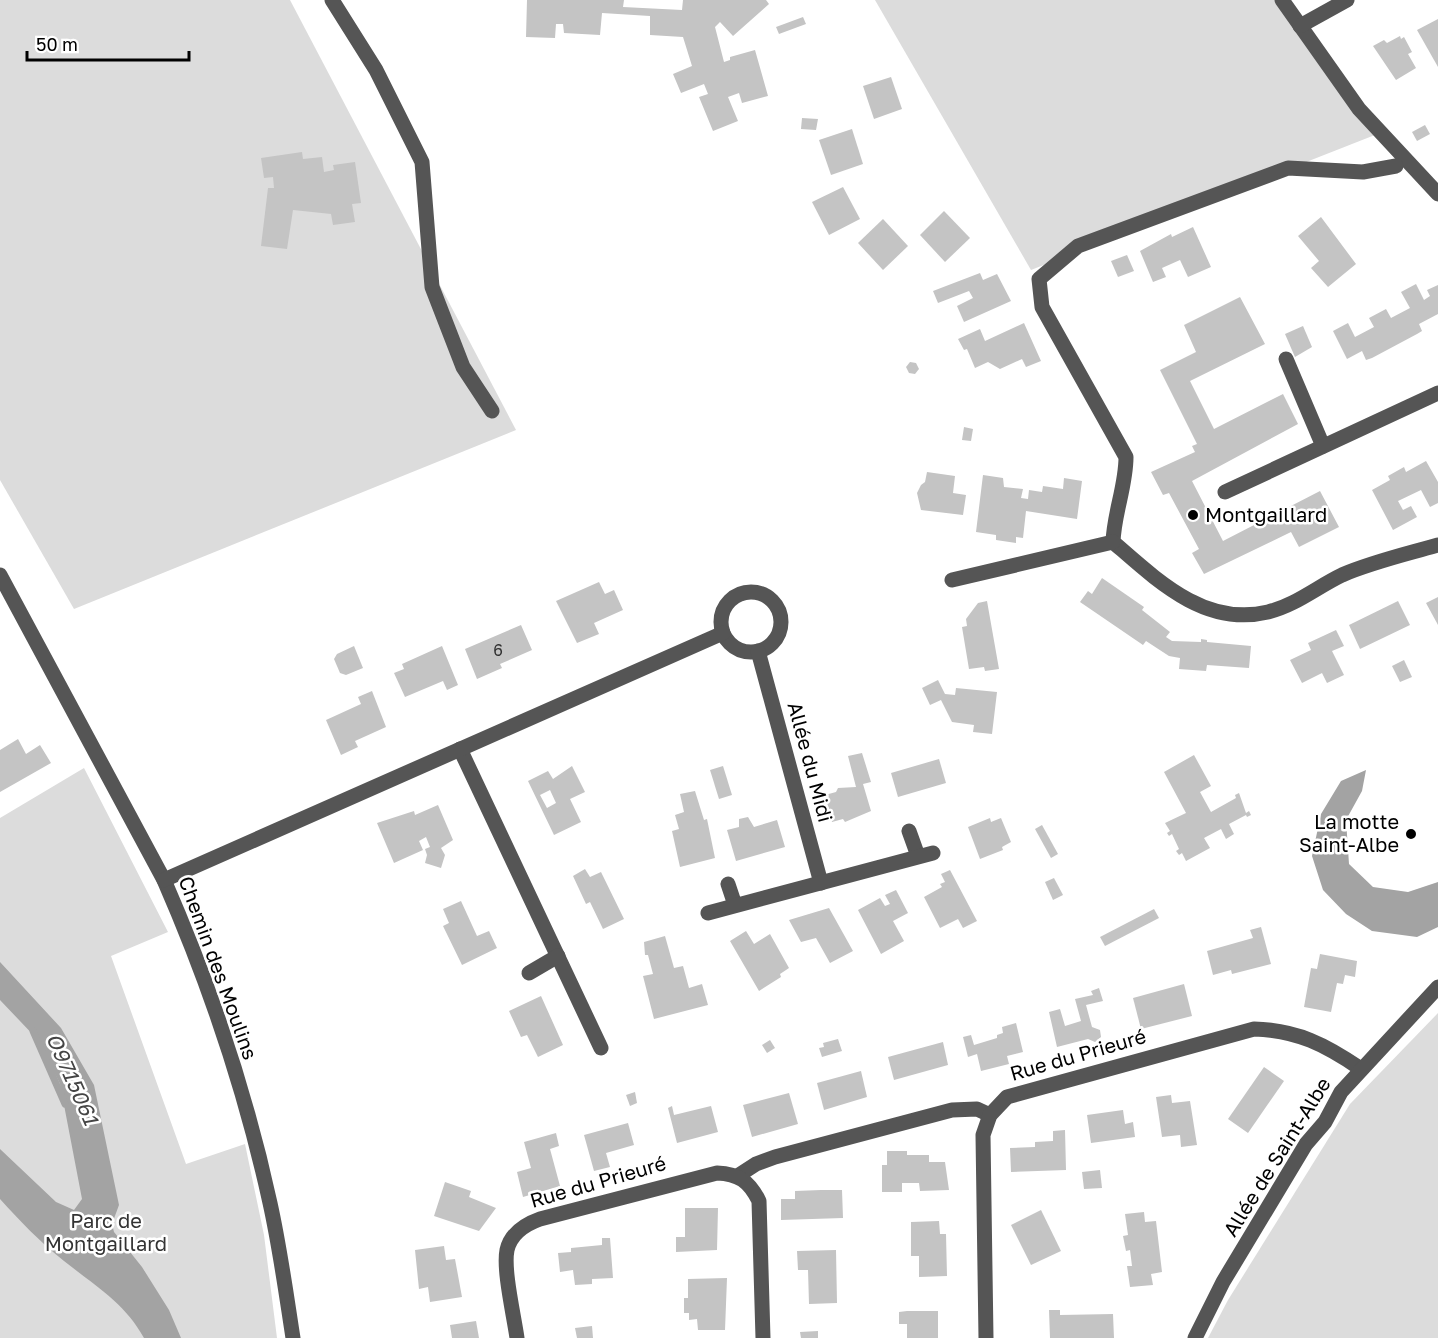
<svg xmlns="http://www.w3.org/2000/svg" width="1438" height="1338" font-family="'Golos Text',sans-serif">
<style>
.green{fill:#dcdcdc}
.water{fill:#a3a3a3}
.lines{fill:none;stroke-linecap:round;stroke-linejoin:round}
.stream{stroke:#a3a3a3;stroke-width:7}
.building{fill:#c4c4c4;fill-rule:evenodd}
.minor{stroke:#555;stroke-width:15}
.poi-dot{fill:#000;stroke:#fff;stroke-width:2}
.labels{text-anchor:middle;stroke-width:5;stroke-linejoin:round;paint-order:stroke}
.number-label{font-size:16px;fill:#313131}
.poi-label{font-size:20px;fill:#000;stroke:#fff;text-anchor:start}
.street-label{font-size:20px;fill:#000;stroke:#fff}
.park-label{font-size:20px;fill:#333;stroke:#fff}
.water-label{font-size:21px;font-style:italic;fill:#444;stroke:#fff}
</style>
<rect width="100%" height="100%" fill="#fff"/>
<g class="green">
<polygon points="0,0 290,0 516,430 74,609 0,480"/>
<polygon points="875,0 1285,0 1380,133 1031,270"/>
<polygon points="84,768 168,932 111,956 186,1164 245,1144 264,1235 277,1338 0,1338 0,818"/>
<polygon points="1438,1013 1438,1338 1208,1338 1228,1300 1350,1104"/>
</g>
<g class="water">
<polygon points="1366,770 1362,791 1346,820 1349,864 1373,887 1408,892 1438,882 1438,927 1417,937 1372,931 1346,914 1323,890 1312,856 1321,814 1341,781"/>
<path d="M0,962L61,1028L94,1085L119,1205L112,1224L114,1232L142,1267L169,1310L181,1338H144C125,1303 94,1285 64,1261C40,1242 20,1221 0,1199V1149L56,1202L74,1210L82,1199L60,1084L39,1041L0,1000Z"/>
</g>
<g class="lines">
<polyline class="stream" points="33,1031 65,1104"/>
</g>
<g class="building">
<polygon points="527,0 624,0 623,7 682,10 683,0 766,0 769,4 733,36 720,22 715,27 724,62 730,60 730,57 755,50 768,96 742,103 739,93 728,97 738,121 713,131 699,97 708,94 704,84 681,93 673,74 692,66 683,37 650,35 650,16 602,13 600,35 564,33 563,24 556,24 555,38 526,37"/>
<polygon points="803,17 806,24 779,34 776,27"/>
<polygon points="1438,19 1438,67 1417,30"/>
<polygon points="1400,36 1401,39 1404,37 1412,52 1408,54 1416,68 1396,80 1373,46 1384,40 1387,43"/>
<polygon points="891,77 902,109 874,119 863,86"/>
<polygon points="802,118 818,119 816,130 801,129"/>
<polygon points="1425,125 1430,134 1417,141 1412,132"/>
<polygon points="852,129 863,164 831,175 819,140"/>
<polygon points="302,152 303,159 322,157 324,172 334,170 333,165 355,162 361,203 352,204 355,222 333,225 331,214 293,210 287,249 261,246 268,188 274,188 273,177 264,178 261,158"/>
<polygon points="843,187 860,219 829,235 812,202"/>
<polygon points="944,211 970,238 945,262 920,235"/>
<polygon points="1321,217 1356,264 1328,287 1311,268 1319,261 1298,236"/>
<polygon points="883,219 908,246 883,270 858,243"/>
<polygon points="1193,227 1211,267 1188,277 1180,260 1162,268 1166,277 1153,282 1140,251 1171,234 1172,237"/>
<polygon points="1127,255 1134,271 1118,277 1111,261"/>
<polygon points="980,273 983,280 997,274 1011,301 964,322 957,306 973,298 969,291 938,303 933,291"/>
<polygon points="1416,284 1424,300 1430,296 1427,290 1438,285 1438,314 1419,324 1422,331 1417,334 1372,358 1366,360 1362,351 1347,359 1333,331 1348,323 1355,337 1374,327 1369,318 1386,309 1391,318 1410,308 1401,292"/>
<polygon points="1240,297 1265,344 1190,381 1214,429 1283,394 1298,424 1192,481 1223,541 1320,491 1339,527 1299,547 1291,532 1204,574 1192,553 1199,549 1169,493 1163,495 1151,472 1195,452 1192,446 1197,444 1160,370 1196,352 1184,325"/>
<polygon points="1024,323 1041,361 1026,367 1022,359 1000,369 988,362 975,368 967,349 964,350 958,339 980,329 985,341"/>
<polygon points="1303,326 1312,347 1295,357 1285,334"/>
<polygon points="910,362 916,363 919,369 915,374 909,373 906,367"/>
<polygon points="964,427 973,429 971,441 962,440"/>
<polygon points="1426,461 1438,482 1438,503 1430,507 1421,490 1398,501 1403,510 1411,506 1417,517 1393,530 1372,490 1390,480 1388,476 1404,467 1406,472"/>
<polygon points="927,472 955,476 953,493 966,495 963,515 921,510 917,493 921,485 925,482"/>
<polygon points="983,475 1003,478 1004,487 1023,489 1021,498 1028,499 1029,490 1042,492 1043,486 1063,489 1064,478 1082,481 1077,519 1026,511 1023,538 1016,537 1016,543 996,540 996,535 976,532"/>
<polygon points="1102,578 1144,607 1142,610 1170,632 1166,637 1172,641 1201,642 1201,639 1207,640 1207,642 1251,646 1249,668 1207,665 1206,671 1179,669 1180,658 1169,656 1146,641 1143,645 1080,602 1088,591 1092,594"/>
<polygon points="599,582 605,594 614,590 623,610 594,623 599,634 577,643 556,601"/>
<polygon points="1438,597 1438,625 1426,603"/>
<polygon points="987,601 999,669 985,671 984,667 969,669 962,627 967,626 966,619 978,603"/>
<polygon points="1398,601 1410,625 1360,649 1349,625"/>
<polygon points="521,625 532,650 500,664 502,668 477,679 465,649"/>
<polygon points="1336,630 1344,646 1332,651 1344,675 1327,683 1322,673 1302,683 1290,660 1311,650 1308,643"/>
<polygon points="354,646 363,668 346,675 340,673 334,659 337,654"/>
<polygon points="442,646 458,685 447,690 443,681 405,697 394,673 404,669 402,664"/>
<polygon points="1404,660 1412,677 1400,682 1392,666"/>
<polygon points="938,680 945,694 955,695 956,688 997,692 992,734 973,732 974,725 952,722 941,700 930,705 922,688"/>
<polygon points="372,691 386,727 355,741 358,747 341,755 326,720 361,704 358,697"/>
<polygon points="18,739 26,754 40,745 51,763 0,792 0,750"/>
<polygon points="862,753 871,782 863,784 871,811 845,822 843,819 832,822 825,795 836,792 838,788 856,787 848,756"/>
<polygon points="1194,755 1211,786 1200,792 1211,812 1236,798 1235,795 1239,793 1246,813 1249,811 1251,815 1247,817 1246,815 1229,824 1234,834 1226,839 1221,829 1204,838 1210,848 1186,861 1182,853 1179,855 1176,851 1179,849 1172,834 1169,836 1167,833 1170,831 1165,823 1186,813 1164,772"/>
<polygon points="939,759 946,783 898,797 891,773"/>
<path d="M572,766L585,792L570,799L581,822L554,835L528,781L548,771L553,779ZM550,790L556,803L547,808L540,795Z"/>
<polygon points="723,766 732,795 719,799 710,770"/>
<polygon points="695,791 704,820 707,819 715,858 680,867 672,831 679,829 675,815 684,812 680,794"/>
<polygon points="438,805 453,840 441,848 445,855 441,868 425,863 427,855 425,849 430,847 426,837 419,841 423,850 394,863 377,823 414,811 415,815"/>
<polygon points="748,817 754,827 777,820 785,847 736,861 727,830 739,827 739,819"/>
<polygon points="990,818 991,822 1001,818 1011,842 1002,847 1003,850 980,859 968,827"/>
<polygon points="1042,825 1058,854 1051,858 1035,829"/>
<polygon points="585,869 590,877 601,872 624,919 603,929 590,902 586,904 573,876"/>
<polygon points="950,870 977,921 963,928 958,919 940,928 924,897 942,887 940,884 945,882 941,874"/>
<polygon points="1054,878 1063,895 1053,900 1045,882"/>
<polygon points="896,890 908,913 893,921 904,941 881,954 858,910 880,898 885,906 890,904 885,895"/>
<polygon points="461,901 477,936 489,931 497,948 462,965 443,926 449,923 443,909"/>
<polygon points="829,908 853,951 830,963 816,938 801,942 789,920"/>
<polygon points="1154,909 1159,918 1105,946 1100,937"/>
<polygon points="1261,927 1271,964 1232,974 1231,970 1213,975 1207,951 1253,938 1250,930"/>
<polygon points="746,931 754,944 770,934 789,968 780,974 781,977 759,991 730,941"/>
<polygon points="665,936 674,968 683,966 689,988 702,984 708,1005 654,1019 643,976 653,974 648,955 645,955 644,942"/>
<polygon points="1320,954 1357,961 1355,977 1345,975 1343,984 1337,983 1331,1012 1304,1007 1311,968 1317,969"/>
<polygon points="1184,984 1192,1016 1141,1029 1133,998"/>
<polygon points="1099,988 1103,1001 1086,1005 1092,1027 1100,1030 1101,1037 1095,1042 1088,1039 1057,1047 1049,1012 1060,1009 1065,1026 1081,1021 1075,999 1093,995 1091,991"/>
<polygon points="541,996 563,1045 538,1057 527,1035 521,1037 509,1011"/>
<polygon points="1016,1023 1023,1052 1007,1056 1009,1064 981,1071 977,1054 968,1057 963,1037 971,1035 974,1045 997,1038 997,1035 1003,1033 1002,1027"/>
<polygon points="838,1039 842,1051 822,1057 819,1048 824,1047 823,1043"/>
<polygon points="770,1040 775,1048 767,1053 762,1045"/>
<polygon points="943,1042 948,1065 894,1080 888,1057"/>
<polygon points="1264,1067 1284,1081 1248,1133 1228,1119"/>
<polygon points="861,1071 867,1097 824,1110 817,1083"/>
<polygon points="635,1092 637,1103 630,1106 626,1095"/>
<polygon points="789,1093 798,1124 752,1137 743,1105"/>
<polygon points="1171,1095 1172,1103 1190,1101 1197,1145 1181,1147 1180,1135 1162,1137 1156,1097"/>
<polygon points="672,1106 674,1115 711,1106 718,1132 677,1143 668,1108"/>
<polygon points="1123,1110 1125,1124 1133,1122 1135,1137 1091,1143 1087,1115"/>
<polygon points="628,1123 634,1145 606,1153 610,1167 594,1171 584,1135"/>
<polygon points="1065,1130 1066,1170 1011,1172 1010,1148 1035,1147 1035,1142 1053,1141 1053,1131"/>
<polygon points="556,1133 559,1146 550,1149 560,1186 523,1197 517,1172 531,1168 524,1142"/>
<polygon points="887,1151 907,1151 907,1155 929,1155 929,1162 945,1162 949,1190 920,1191 919,1183 902,1183 902,1192 882,1192 882,1165 887,1165"/>
<polygon points="1100,1170 1102,1188 1084,1189 1082,1172"/>
<polygon points="445,1182 471,1191 469,1197 496,1208 479,1231 434,1216"/>
<polygon points="821,1190 842,1190 843,1218 781,1220 781,1199 795,1199 795,1191"/>
<polygon points="685,1208 718,1208 717,1250 676,1252 676,1237 685,1237"/>
<polygon points="1041,1210 1061,1251 1031,1265 1011,1225"/>
<polygon points="1144,1212 1145,1222 1156,1221 1162,1272 1151,1274 1153,1285 1130,1287 1127,1266 1132,1266 1130,1250 1126,1251 1123,1236 1128,1235 1125,1214"/>
<polygon points="939,1221 940,1234 946,1234 947,1276 919,1277 919,1256 911,1256 911,1222"/>
<polygon points="602,1238 610,1238 613,1278 592,1279 592,1284 575,1285 573,1270 560,1272 558,1253 571,1252 571,1248 602,1245"/>
<polygon points="444,1246 446,1260 455,1259 462,1297 430,1302 428,1287 419,1289 415,1250"/>
<polygon points="836,1250 837,1303 809,1304 808,1270 798,1270 797,1251"/>
<polygon points="727,1278 725,1330 698,1330 697,1319 689,1320 689,1313 684,1313 684,1298 688,1298 688,1279"/>
<polygon points="1049,1310 1060,1310 1060,1315 1113,1314 1114,1338 1050,1338"/>
<polygon points="907,1311 938,1311 938,1338 907,1338 907,1324 899,1324 899,1312"/>
<polygon points="476,1321 479,1338 452,1338 450,1325"/>
<polygon points="592,1326 593,1338 577,1338 575,1328"/>
<polygon points="818,1331 818,1338 801,1338 800,1332"/>
</g>
<g class="lines">
<g class="minor">
<polyline points="332,0 376,70 422,162 432,287 463,367 492,411"/>
<polyline points="1282,0 1359,109 1438,194"/>
<polyline points="1300,26 1347,0"/>
<path d="M1396,166L1363,172L1288,168L1078,246L1039,279L1042,307L1126,457C1126,486 1114,513 1113,542C1158,581 1205,627 1268,612C1296,605 1317,587 1342,575C1372,562 1407,554 1438,545"/>
<polyline points="1286,359 1323,446"/>
<polyline points="1225,492 1438,393"/>
<path d="M0,575L164,880C209,983 246,1093 270,1203C280,1248 286,1293 293,1338"/>
<polyline points="952,580 1113,542"/>
<circle cx="751" cy="622" r="30"/>
<polyline points="758,651 821,883"/>
<polyline points="460,749 601,1048"/>
<polyline points="909,831 918,856"/>
<polyline points="164,880 723,633"/>
<polyline points="728,884 735,905"/>
<polyline points="708,913 933,853"/>
<polyline points="529,973 558,956"/>
<polyline points="739,1175 756,1164 775,1157 952,1110 977,1109 990,1115"/>
<path d="M517,1338C514,1316 503,1270 507,1250C511,1233 526,1224 540,1219L717,1173C739,1174 749,1181 759,1201L763,1338"/>
<path d="M986,1338L983,1135L990,1115L1007,1097L1254,1029C1297,1030 1326,1045 1361,1069"/>
<polyline points="1195,1338 1223,1282 1306,1144 1325,1122 1341,1092 1438,987"/>
</g>
</g>
<g class="poi-dot">
<circle cx="1193" cy="515" r="6"/>
<circle cx="1411" cy="834" r="6"/>
</g>
<g class="labels">
<g class="number-label">
<text x="498" y="656">6</text>
</g>
<g class="poi-label">
<text x="1205" y="522">Montgaillard</text>
<text x="1399" y="829" text-anchor="end">La motte<tspan x="1399" dy="23">Saint-Albe</tspan></text>
</g>
<g class="street-label">
<text transform="translate(810 762) rotate(75)" y="7">Allée du Midi</text>
<text transform="translate(218 968) rotate(70)" y="7">Chemin des Moulins</text>
<text transform="translate(1078 1055) rotate(-16)" y="7">Rue du Prieuré</text>
<text transform="translate(1277 1157) rotate(-58)" y="7">Allée de Saint-Albe</text>
<text transform="translate(598 1182) rotate(-16)" y="7">Rue du Prieuré</text>
</g>
<g class="park-label">
<text x="106" y="1228">Parc de<tspan x="106" dy="23">Montgaillard</tspan></text>
</g>
<g class="water-label">
<text transform="translate(72 1079) rotate(66)" y="7">O9715061</text>
</g>
</g>
<path d="M27 51v9h162v-9" fill="none" stroke="#000000" stroke-width="3"/>
<text x="36" y="51" font-size="18" fill="#000000" stroke="#ffffff" stroke-width="4.5" paint-order="stroke">50 m</text>
</svg>
